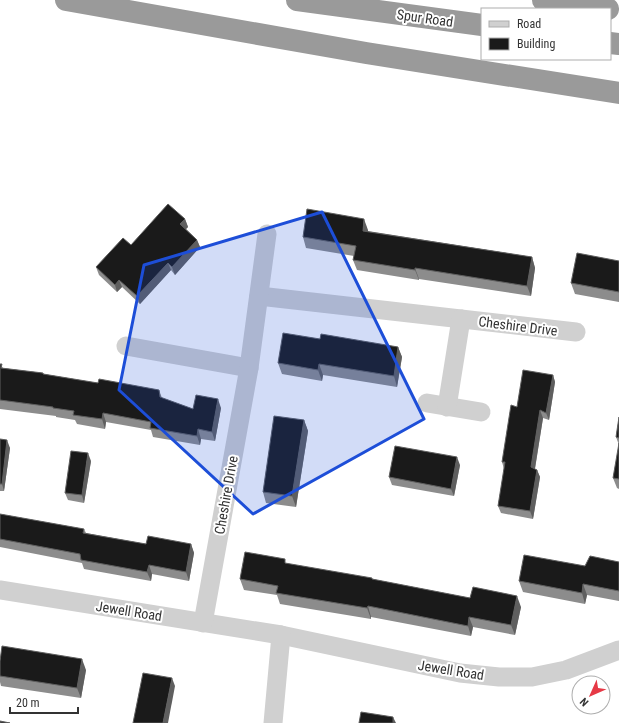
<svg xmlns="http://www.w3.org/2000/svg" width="619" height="723" font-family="'Roboto Condensed',sans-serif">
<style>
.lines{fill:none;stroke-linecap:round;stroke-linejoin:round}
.street{stroke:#d0d0d0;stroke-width:19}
.highway{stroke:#9a9a9a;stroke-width:22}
.wall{fill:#8c8c8c}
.shaded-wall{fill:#5f5f5f}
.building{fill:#1a1a1a;stroke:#5f5f5f}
.marked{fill:#1d4ed8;fill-opacity:0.2;stroke:#1d4ed8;stroke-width:3;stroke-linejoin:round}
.labels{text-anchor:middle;stroke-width:4;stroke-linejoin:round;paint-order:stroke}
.street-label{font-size:14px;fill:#333;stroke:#fff}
</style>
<rect width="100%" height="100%" fill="#fff"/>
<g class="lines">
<g class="street">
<polyline points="259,296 576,332"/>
<polyline points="126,346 249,368"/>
<polyline points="427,403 481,412"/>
<polyline points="447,407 461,319"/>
<polyline points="0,590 281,635 460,673 499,677 532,677 566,670 619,650"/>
<polyline points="203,623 249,368 267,234"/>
<polyline points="273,723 281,635"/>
</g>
<g class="highway">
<polyline points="66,0 366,53 619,93"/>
<polyline points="297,0 482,25"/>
<polyline points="543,0 608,9"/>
<polyline points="610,43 619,44"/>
</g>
</g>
<g class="wall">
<polygon points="185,219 188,227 186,229 197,240 200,247 175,275 171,270 140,304 122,287 117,292 99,275 96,267 131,245"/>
<polygon points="368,230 368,231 532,257 535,268 531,296 419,279 419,280 357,270 353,260 354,256 306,248 303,237"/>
<polygon points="619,261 619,302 575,294 571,283"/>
<polygon points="320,339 398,347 402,357 397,387 323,375 322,381 282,374 278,363"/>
<polygon points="0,364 3,368 43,373 44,374 98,383 159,390 162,398 193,409 221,408 215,441 201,439 200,445 153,437 151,430 106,422 105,429 77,424 75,420 56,417 56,416 0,409"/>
<polygon points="553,375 555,382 549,420 543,418 535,469 537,470 540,477 533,519 501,513 498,506 504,469 502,462"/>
<polygon points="619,417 619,489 617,488 613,478 619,445 616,437"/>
<polygon points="304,420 308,431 296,507 266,503 263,492"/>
<polygon points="0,439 10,448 4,491 0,491"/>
<polygon points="91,461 84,503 68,500 65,493"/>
<polygon points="460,465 454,496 392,485 389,477"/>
<polygon points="0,514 84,529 86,533 146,544 191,544 194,553 189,581 152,574 151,581 84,569 82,563 0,547"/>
<polygon points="619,562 619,601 587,595 585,604 523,592 519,581 585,566"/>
<polygon points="287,564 372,579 470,598 521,607 515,635 473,627 471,636 371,617 371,619 280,604 277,595 244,590 240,579"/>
<polygon points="0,661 86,670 81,698 1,686 0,682"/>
</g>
<g class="shaded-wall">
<polygon points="185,219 188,227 183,232 180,224"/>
<polygon points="364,219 368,230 367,241 363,231"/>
<polygon points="197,240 200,247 175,275 172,267"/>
<polygon points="532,257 535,268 531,296 527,286"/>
<polygon points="168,263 171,270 140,304 137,296"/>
<polygon points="415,268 419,279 419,280 415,270"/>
<polygon points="119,280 122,287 117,292 115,285"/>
<polygon points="398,347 402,357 397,387 394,376"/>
<polygon points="319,364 323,375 322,381 318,370"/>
<polygon points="553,375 555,382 549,420 546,413"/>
<polygon points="218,399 221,408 215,441 212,432"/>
<polygon points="540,410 543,418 534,474 531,467"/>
<polygon points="103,413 106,422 105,429 102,419"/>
<polygon points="304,420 308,431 296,507 292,496"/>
<polygon points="198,429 201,439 200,445 197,436"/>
<polygon points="7,440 10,448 4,491 2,484"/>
<polygon points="88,453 91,461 84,503 82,495"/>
<polygon points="457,457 460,465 454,496 451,489"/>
<polygon points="537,470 540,477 533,519 530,511"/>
<polygon points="191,544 194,553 189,581 186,572"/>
<polygon points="149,565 152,574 151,581 147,572"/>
<polygon points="583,584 587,595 585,604 582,593"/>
<polygon points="517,596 521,607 515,635 511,625"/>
<polygon points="368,606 371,617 371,619 367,608"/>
<polygon points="469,617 473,627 471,636 468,626"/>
<polygon points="82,659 86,670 81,698 77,688"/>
<polygon points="172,678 175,686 168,723 163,723"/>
<polygon points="393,717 396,723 393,723"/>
</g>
<g class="building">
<polygon points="168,204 185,219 180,224 197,240 172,267 168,263 137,296 119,280 115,285 96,267 123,238 131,245"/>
<polygon points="307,209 364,219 363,231 532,257 527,286 415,268 415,270 353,260 356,246 303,237"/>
<polygon points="577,253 619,261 619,292 571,283"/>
<polygon points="283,333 320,339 321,334 398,347 394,376 319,364 318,370 278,363"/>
<polygon points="0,364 2,364 1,368 43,373 43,374 98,383 99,379 159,390 160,397 193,409 196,395 218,399 212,432 198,429 197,436 150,428 151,422 103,413 102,419 73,415 74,411 53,408 53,407 0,400"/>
<polygon points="523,370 553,375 546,413 540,410 531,467 537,470 530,511 498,506 505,462 502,462 511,405 517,407"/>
<polygon points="274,416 304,420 292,496 263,492"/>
<polygon points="619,417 619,438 616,437"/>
<polygon points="0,439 7,440 2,484 0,484"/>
<polygon points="619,443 619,479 613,478"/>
<polygon points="395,446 457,457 451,489 389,477"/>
<polygon points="71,451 88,453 82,495 65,493"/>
<polygon points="0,514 84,529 83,533 146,544 148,536 191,544 186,572 149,565 147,572 81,560 80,554 0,539"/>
<polygon points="245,552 285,559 285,563 372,578 372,579 470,598 473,587 517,596 511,625 469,617 468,626 368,606 367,608 276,593 278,586 240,579"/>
<polygon points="524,555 585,566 590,556 619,562 619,591 583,584 582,593 519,581"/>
<polygon points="2,646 82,659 77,688 0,676 0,661"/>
<polygon points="143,673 172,678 163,723 133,723"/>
<polygon points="361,712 393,717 393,723 359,723"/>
<polygon points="0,721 10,723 0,723"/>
</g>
<path class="marked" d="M322,212L424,419L253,514L119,390L144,265Z"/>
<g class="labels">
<g class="street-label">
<text transform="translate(425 18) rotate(8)" y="5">Spur Road</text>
<text transform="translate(518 326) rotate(7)" y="5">Cheshire Drive</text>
<text transform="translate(226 495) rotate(-80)" y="5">Cheshire Drive</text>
<text transform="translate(129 611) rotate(9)" y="5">Jewell Road</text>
<text transform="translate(451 670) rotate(9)" y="5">Jewell Road</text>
</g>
</g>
<rect x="481" y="8" width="130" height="52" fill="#ffffff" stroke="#adadad"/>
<rect x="489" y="21" width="20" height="6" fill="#d0d0d0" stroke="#adadad"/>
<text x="517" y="28" font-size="12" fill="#333333">Road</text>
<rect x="489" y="38" width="20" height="12" fill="#1a1a1a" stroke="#adadad"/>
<text x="517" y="48" font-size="12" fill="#333333">Building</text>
<g transform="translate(591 695) rotate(225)"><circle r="19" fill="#ffffff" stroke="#adadad"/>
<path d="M0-3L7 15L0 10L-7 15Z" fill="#e63946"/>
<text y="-6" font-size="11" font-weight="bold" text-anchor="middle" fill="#333333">N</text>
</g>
<path d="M10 707v6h68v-6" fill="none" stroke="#333333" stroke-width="2"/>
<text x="16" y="707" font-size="12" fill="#333333" stroke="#ffffff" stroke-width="3" paint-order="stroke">20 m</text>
</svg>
